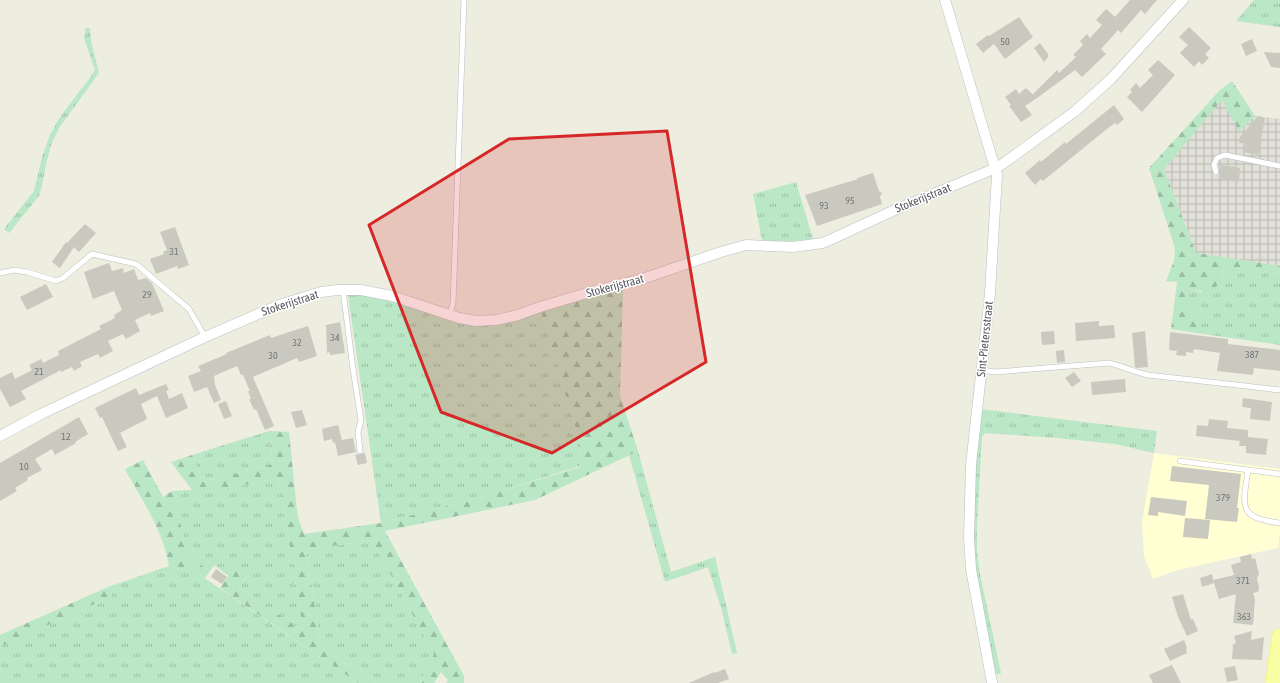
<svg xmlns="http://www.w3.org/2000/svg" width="1280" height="683" font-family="'Asap Condensed',sans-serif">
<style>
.commercial{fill:#ffffd3}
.industrial{fill:url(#industrial-grid)}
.grass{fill:url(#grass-tufts)}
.forest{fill:url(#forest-firs)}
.building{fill:#cac9bf}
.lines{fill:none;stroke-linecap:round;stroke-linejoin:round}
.service-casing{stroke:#bdbec5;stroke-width:6}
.minor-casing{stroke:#bdbec5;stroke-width:11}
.primary-casing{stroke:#faf34c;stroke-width:17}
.service{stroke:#fff;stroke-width:5}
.minor{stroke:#fff;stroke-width:10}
.primary{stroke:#f8ffa3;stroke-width:16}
.marked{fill:#d62828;fill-opacity:0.2;stroke:#d62828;stroke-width:3;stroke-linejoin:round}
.labels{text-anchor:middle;stroke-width:3;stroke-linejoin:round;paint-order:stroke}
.number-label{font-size:10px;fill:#757679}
.street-label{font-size:12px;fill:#595b62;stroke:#fff}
</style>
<defs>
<pattern id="industrial-grid" width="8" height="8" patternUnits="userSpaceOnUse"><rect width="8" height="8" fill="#e0e0d8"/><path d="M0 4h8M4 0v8" fill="none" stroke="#b9b9b3"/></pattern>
<pattern id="grass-tufts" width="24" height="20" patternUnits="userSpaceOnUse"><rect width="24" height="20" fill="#bae7c5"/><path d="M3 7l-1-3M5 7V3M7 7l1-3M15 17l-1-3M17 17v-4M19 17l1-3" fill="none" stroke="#9abea3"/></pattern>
<pattern id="forest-firs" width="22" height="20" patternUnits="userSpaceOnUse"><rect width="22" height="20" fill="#bae7c5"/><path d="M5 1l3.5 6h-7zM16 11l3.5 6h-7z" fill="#9abea3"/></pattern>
</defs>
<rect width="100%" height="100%" fill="#edede0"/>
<polygon class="commercial" points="1154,453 1280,469 1280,531 1278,548 1178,570 1153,579 1144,556 1142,522"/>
<polygon class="industrial" points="1222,99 1239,131 1255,116 1280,119 1280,266 1196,253 1164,169"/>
<g class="grass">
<polygon points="1254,0 1280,0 1280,27 1236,21"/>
<polygon points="86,28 90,28 91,41 99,73 59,128 51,145 46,164 42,186 39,196 9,233 4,229 34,191 42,157 50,135 60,117 89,79 95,70 84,38"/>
<polygon points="796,182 813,239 781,242 762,240 753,194"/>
<polygon points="1224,267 1280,273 1280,345 1196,333 1198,316 1190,312 1184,302 1189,289 1201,292 1221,279"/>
<polygon points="360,294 381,297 415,307 439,317 462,324 475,325 541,311 575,426 582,461 580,466 479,498 381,523 348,295"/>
<polygon points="980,409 1157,431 1154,453 1115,444 1057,438 985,433 982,437 977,525 977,552 980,574 1001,673 994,675 975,576 971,526"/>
<polygon points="269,431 273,464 203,482 192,455"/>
<polygon points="638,451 671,572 715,557 737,653 732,654 722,611 708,567 665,582 629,455"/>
<polygon points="279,478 303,631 239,588 247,576 234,568 229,576 214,565 210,571 189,557 172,491 191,490 195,494"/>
<polygon points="372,540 434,654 420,683 376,683 321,648 306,550"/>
<polygon points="169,566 197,573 358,683 0,683 0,647 112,596 108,587"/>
</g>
<g class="forest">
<path d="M1232,81L1255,116L1239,131L1222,100L1164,169L1196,253L1280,266V273L1224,267C1221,278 1220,285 1210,292L1189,289L1184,302L1190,312L1198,316L1196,333L1171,329L1177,282L1166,281L1174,261L1175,248L1149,168L1219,91Z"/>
<polygon points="623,288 620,396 638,451 535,500 385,531 464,676 464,683 446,683 448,680 441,672 434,683 420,683 434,654 372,540 306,550 321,648 376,683 358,683 220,588 234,568 247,576 239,588 303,631 279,478 195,494 171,462 192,455 203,482 273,464 269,431 289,432 297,511 299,521 304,534 381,523 479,498 580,467 582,461 575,426 541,311"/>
<path d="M143,460L163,497L172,491L189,557L210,571L205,578L197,573L169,566C163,530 142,500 125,469Z"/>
<polygon points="108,587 112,596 0,647 0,635"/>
</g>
<g class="building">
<polygon points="1130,0 1157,0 1145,14 1141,10 1121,33 1118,30 1101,49 1106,54 1082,77 1075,70 1037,98 1033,94 1057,70 1059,73 1076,57 1073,55 1083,45 1080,41 1087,34 1090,38 1102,25 1096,20 1106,9 1115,17"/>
<polygon points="1019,17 1033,37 1005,59 994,44 983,53 976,44 988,35 989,36"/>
<polygon points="1189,27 1211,48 1205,54 1209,58 1202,65 1199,61 1194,67 1180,53 1188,45 1179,37"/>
<polygon points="1252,39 1257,51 1246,56 1241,44"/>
<polygon points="1040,43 1048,54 1048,57 1044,62 1034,48"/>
<polygon points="1264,52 1280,53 1280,68 1271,67"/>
<polygon points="1158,60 1175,75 1142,112 1127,97 1132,92 1130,90 1136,83 1140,88 1153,75 1148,70"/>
<polygon points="1026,88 1037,98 1025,106 1032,115 1021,122 1009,106 1011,105 1005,97 1016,89 1019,94"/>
<polygon points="1114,105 1124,119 1117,125 1115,123 1108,128 1043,181 1041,179 1035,185 1025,173 1040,160 1041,162 1065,142 1066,144"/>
<polygon points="1258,116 1265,118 1258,155 1244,152 1246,143 1239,143 1240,137"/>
<polygon points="1221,165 1240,168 1239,182 1219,179"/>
<polygon points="873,173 879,191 882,193 880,197 882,204 817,226 805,195 858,179 857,178"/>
<polygon points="85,224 96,233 79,252 74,247 60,268 52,262 66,242 67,243"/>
<polygon points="175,227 189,265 178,269 177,266 156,274 150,259 164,254 163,252 167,250 160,232"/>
<polygon points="109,263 112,271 123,268 124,273 134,269 138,280 146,278 152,283 164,311 151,316 150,313 135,320 140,331 126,339 123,334 108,341 113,351 100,358 98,354 80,362 82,366 74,371 72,367 61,372 61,370 21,391 26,399 10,407 0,389 0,378 12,372 15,379 32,370 29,365 41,359 43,363 59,355 58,351 101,329 99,326 115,318 114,315 122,310 114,291 93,299 84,272"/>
<polygon points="46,284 53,297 27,310 20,297"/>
<polygon points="1099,321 1099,326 1114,325 1115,338 1076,341 1075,323"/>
<polygon points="340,322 345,353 330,355 330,352 327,353 326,325"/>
<polygon points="308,326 317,356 299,362 297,358 253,377 274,426 265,430 256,409 254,410 249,399 251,399 248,391 250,391 243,375 241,375 237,366 214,376 215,385 221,400 214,403 207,387 194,392 188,376 201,371 198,366 227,354 226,353 270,335 271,338"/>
<polygon points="1054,331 1055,344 1042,345 1041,332"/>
<polygon points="1145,331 1148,367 1137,368 1135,367 1132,333"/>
<polygon points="1170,332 1228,339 1228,344 1280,350 1280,371 1254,368 1253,375 1217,371 1220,353 1194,349 1193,353 1186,352 1186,356 1176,355 1177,351 1169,350"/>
<polygon points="1064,350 1065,362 1057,363 1056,351"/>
<polygon points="1074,372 1081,381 1072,387 1065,378"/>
<polygon points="1125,379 1126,392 1092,395 1091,382"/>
<polygon points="166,384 169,390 166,391 169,399 182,393 188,408 166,418 157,396 141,404 147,419 120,433 127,447 118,451 102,417 100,418 95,408 136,388 139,395"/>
<polygon points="1243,398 1272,402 1270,421 1250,419 1251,408 1242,407"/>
<polygon points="226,401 232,416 224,419 218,404"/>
<polygon points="302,410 307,425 296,428 291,412"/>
<polygon points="79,417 88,434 75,442 76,443 55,455 52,449 35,459 42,470 27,478 28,480 15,488 17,491 0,501 0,463"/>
<polygon points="1209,419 1228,421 1227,428 1248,430 1248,437 1268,439 1266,455 1246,453 1246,446 1239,446 1240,441 1196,436 1197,425 1208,426"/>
<polygon points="338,425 342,440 353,438 356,452 338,456 335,442 333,443 332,439 324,441 322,429"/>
<polygon points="365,453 367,463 358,465 355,455"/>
<polygon points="1172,466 1241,474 1237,508 1239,508 1237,522 1205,519 1209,485 1170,481"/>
<polygon points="1151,497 1187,501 1185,516 1158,512 1158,516 1148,515"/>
<polygon points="1185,518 1210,520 1208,539 1183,537"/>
<polygon points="1251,554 1252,559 1255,558 1259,574 1257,578 1259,587 1258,592 1253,593 1255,600 1253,625 1233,623 1236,594 1219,599 1214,583 1202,587 1200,578 1212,574 1213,580 1234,575 1231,565 1241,562 1240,557"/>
<polygon points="216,569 227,577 222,584 211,577"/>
<polygon points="1183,594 1191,620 1193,619 1198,631 1187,636 1178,617 1172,597"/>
<polygon points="1252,631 1251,640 1264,637 1262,660 1232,659 1233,644 1236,643 1234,636"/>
<polygon points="1184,640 1187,648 1186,649 1187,653 1170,661 1164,649"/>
<polygon points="1172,665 1181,683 1153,683 1149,675"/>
<polygon points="1235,666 1238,680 1227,682 1224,668"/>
<polygon points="725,669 729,679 718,683 689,683 714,672 715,673"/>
</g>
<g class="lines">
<defs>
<g id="service">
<polyline points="1216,172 1214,165 1217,158 1225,155 1280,166"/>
<polyline points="0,273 14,270 27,272 56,281 63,278 92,254 136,264 189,309 205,337"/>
<polyline points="343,290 353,369 361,420 358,432 360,451"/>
<polyline points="449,315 453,304 464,0"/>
<path d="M981,370L995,372L1109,363C1122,366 1134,372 1148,375L1280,390"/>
<polyline points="1180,461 1280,474"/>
<path d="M1248,470C1243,506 1237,518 1280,523"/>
</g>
<g id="minor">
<polyline points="945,0 997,175 990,293 971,465 969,538 971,569 992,683"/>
<polyline points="0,436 41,414 205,337 279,305 321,292 338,290 361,290 392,296 459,318 476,321 496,320 518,315 540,307 597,290 645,278 721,252 746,245 793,247 823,243 897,209 996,168 1004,163 1074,112 1110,80 1183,0"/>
</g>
<polyline id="primary" points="1274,683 1280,637"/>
</defs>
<use href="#service" class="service-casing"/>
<use href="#minor" class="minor-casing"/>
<use href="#primary" class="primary-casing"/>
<use href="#service" class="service"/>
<use href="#minor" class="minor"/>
<use href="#primary" class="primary"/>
</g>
<path class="marked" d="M667,131L706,362L552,453L441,412L369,225L509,139Z"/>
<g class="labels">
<g class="number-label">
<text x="1005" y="45">50</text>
<text x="850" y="204">95</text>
<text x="824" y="209">93</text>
<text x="174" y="255">31</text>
<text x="147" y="298">29</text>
<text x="335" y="341">34</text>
<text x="297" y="346">32</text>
<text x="1252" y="358">387</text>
<text x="273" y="359">30</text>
<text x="39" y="375">21</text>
<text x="66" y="440">12</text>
<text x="24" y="470">10</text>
<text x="1223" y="501">379</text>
<text x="1243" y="584">371</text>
<text x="1244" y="620">363</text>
</g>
<g class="street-label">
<text transform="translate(923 198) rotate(-22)" y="4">Stokerijstraat</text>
<text transform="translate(615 286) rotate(-15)" y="4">Stokerijstraat</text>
<text transform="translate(290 303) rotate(-18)" y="4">Stokerijstraat</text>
<text transform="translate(985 339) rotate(-84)" y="4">Sint-Pietersstraat</text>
</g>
</g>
</svg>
